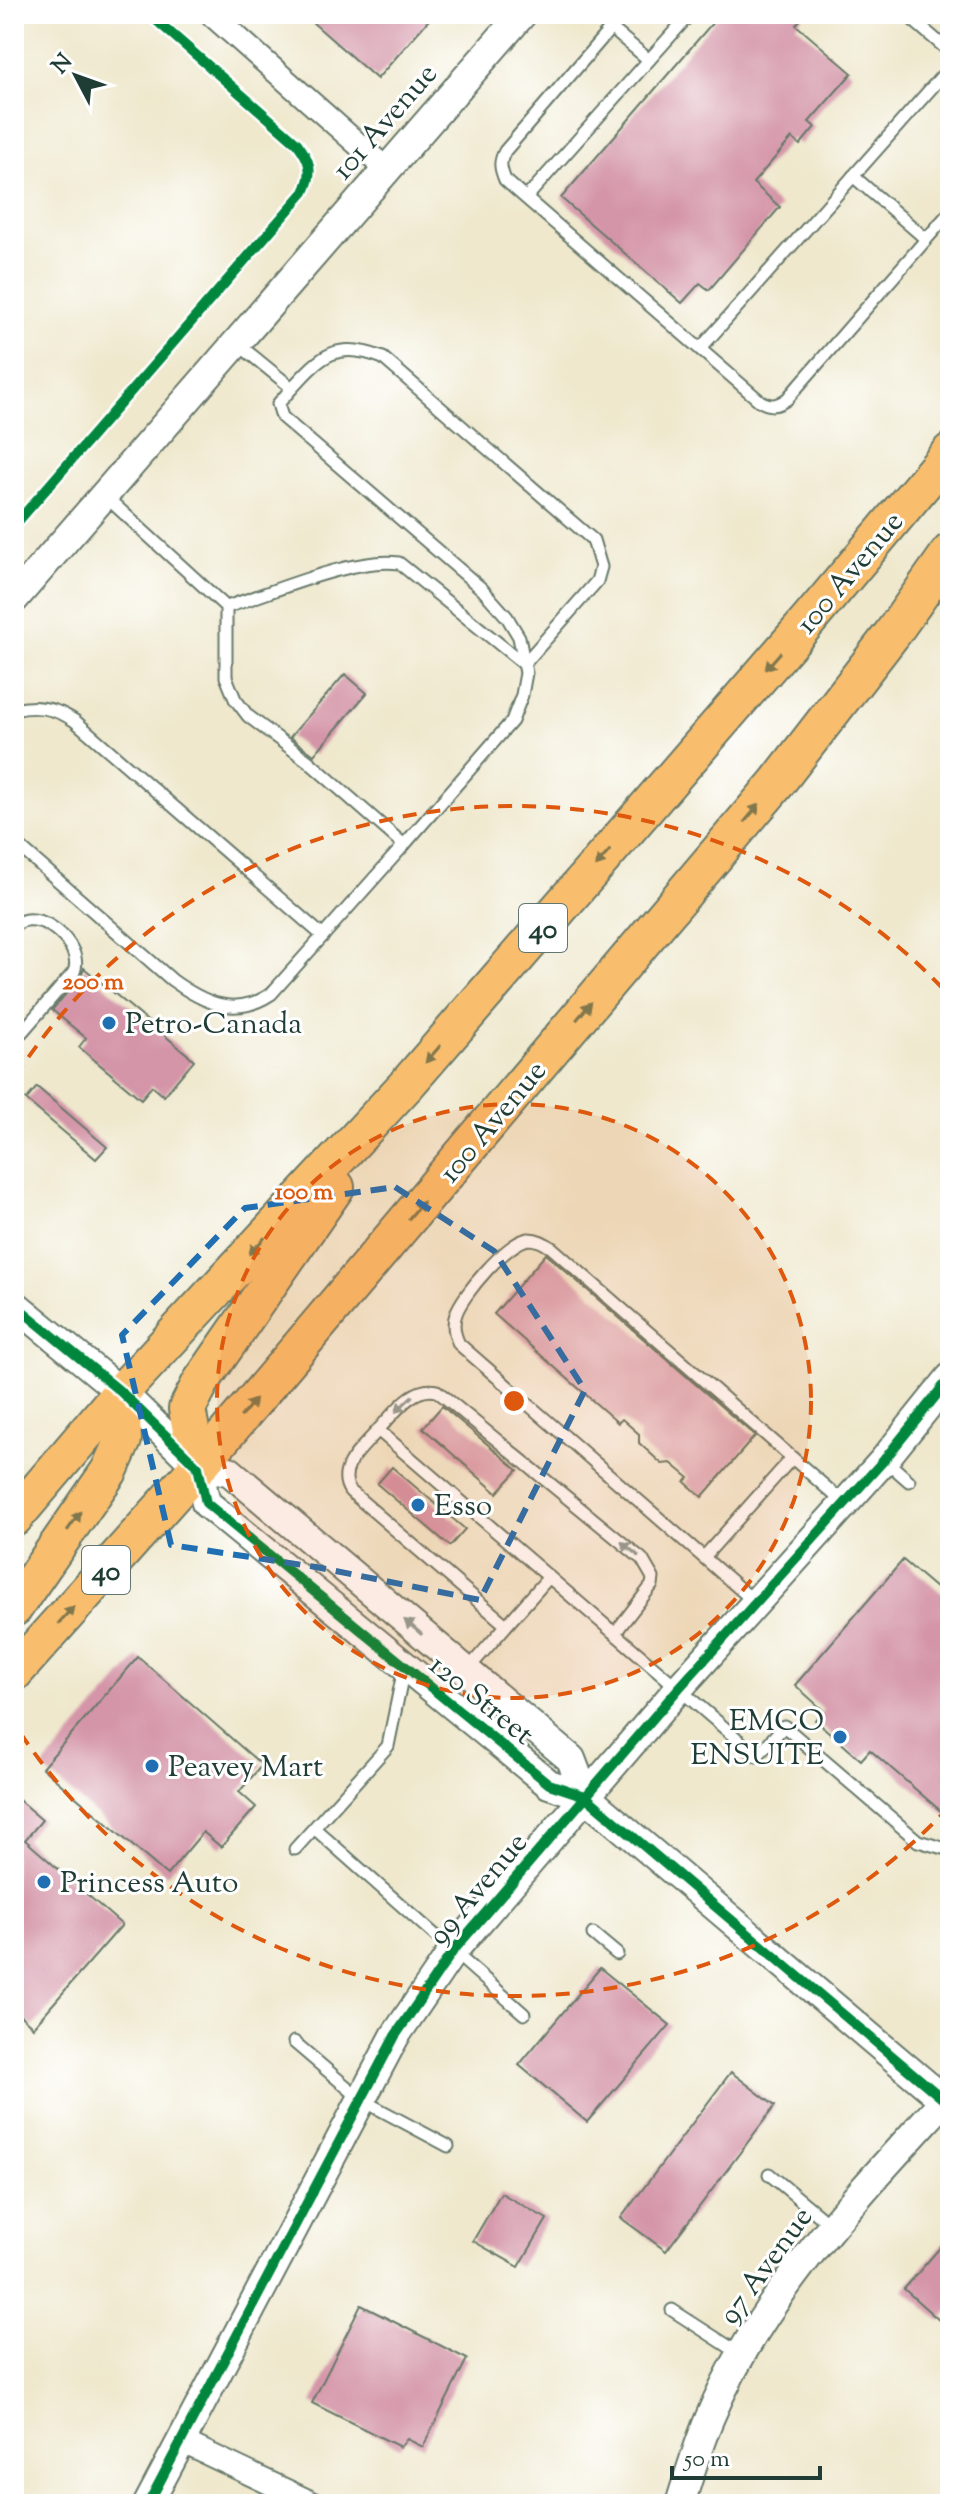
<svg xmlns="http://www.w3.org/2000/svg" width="964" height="2518" font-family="'Sorts Mill Goudy',serif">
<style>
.building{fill:#d495a8}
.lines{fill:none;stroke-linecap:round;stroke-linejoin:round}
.service-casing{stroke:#68796a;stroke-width:15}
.minor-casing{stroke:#68796a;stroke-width:26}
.tertiary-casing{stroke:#68796a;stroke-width:32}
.primary-casing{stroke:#68796a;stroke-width:40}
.service{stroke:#fff;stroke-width:11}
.minor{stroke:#fff;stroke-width:22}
.tertiary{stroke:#fff;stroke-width:28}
.primary{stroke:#f9be6d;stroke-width:36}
.cycleway-casing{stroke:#fff;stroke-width:15}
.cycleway{stroke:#00873e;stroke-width:10}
.oneway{fill:#81774e}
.oneway2{fill:#8f9e9a}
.marked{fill:none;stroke:#1f6fb2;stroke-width:6;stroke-dasharray:16 10;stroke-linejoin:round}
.ring{fill:none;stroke:#de580e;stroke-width:4;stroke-dasharray:14 10}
.poi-dot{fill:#1f6fb2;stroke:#fff;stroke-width:3}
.labels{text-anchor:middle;stroke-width:6;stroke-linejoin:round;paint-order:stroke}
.shield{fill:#fff;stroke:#627771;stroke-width:2}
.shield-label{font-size:28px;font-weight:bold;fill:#1f3d34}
.street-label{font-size:30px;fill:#1f3d34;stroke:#fff}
.poi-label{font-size:30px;fill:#1f3d34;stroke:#fff;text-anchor:start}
.centre{fill:#de580e;stroke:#fff;stroke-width:4}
.ring-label{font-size:24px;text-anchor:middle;font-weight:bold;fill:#de580e;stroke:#fff;stroke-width:6;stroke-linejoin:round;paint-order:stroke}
</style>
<rect width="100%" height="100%" fill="#fff"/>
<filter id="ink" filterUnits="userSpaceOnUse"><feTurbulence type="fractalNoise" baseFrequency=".0125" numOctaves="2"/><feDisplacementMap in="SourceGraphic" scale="16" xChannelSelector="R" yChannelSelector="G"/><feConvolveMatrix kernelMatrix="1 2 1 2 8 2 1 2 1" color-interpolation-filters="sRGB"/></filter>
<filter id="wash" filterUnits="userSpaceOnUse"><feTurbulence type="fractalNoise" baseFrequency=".006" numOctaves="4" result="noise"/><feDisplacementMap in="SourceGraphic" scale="32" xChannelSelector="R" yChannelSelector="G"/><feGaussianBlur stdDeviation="1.8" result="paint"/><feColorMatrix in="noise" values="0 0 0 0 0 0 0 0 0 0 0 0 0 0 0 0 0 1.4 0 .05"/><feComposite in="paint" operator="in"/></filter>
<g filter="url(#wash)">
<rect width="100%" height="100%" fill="#efe8cd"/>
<g id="blocks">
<g class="building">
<polygon points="303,14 434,14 377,79"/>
<polygon points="720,14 805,14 796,25 852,73 809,122 815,127 800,145 792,138 753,183 780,207 709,290 700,283 682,303 561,198"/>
<polygon points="345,674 367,693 314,755 290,737"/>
<polygon points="84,968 194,1060 164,1096 152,1086 141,1099 79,1047 86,1038 52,1010 80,978"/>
<polygon points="37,1087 107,1147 96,1159 26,1100"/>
<polygon points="546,1254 755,1436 702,1497 685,1482 689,1478 671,1463 662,1464 639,1443 639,1434 622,1419 618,1423 494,1314"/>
<polygon points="442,1406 518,1470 497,1493 423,1428"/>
<polygon points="392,1467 465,1529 450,1546 377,1484"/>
<polygon points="903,1560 950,1600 950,1819 870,1750 861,1760 815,1720 823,1710 795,1685"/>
<polygon points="138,1657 262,1765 239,1792 256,1807 221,1847 203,1832 167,1875 42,1768"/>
<polygon points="14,1796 42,1820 25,1840 122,1925 33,2027 14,2010"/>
<polygon points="600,1968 670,2025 587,2122 519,2065"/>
<polygon points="731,2072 775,2106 666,2251 621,2218"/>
<polygon points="501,2193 547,2219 519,2267 473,2241"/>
<polygon points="950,2236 950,2309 940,2321 904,2289"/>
<polygon points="361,2305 467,2359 423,2447 407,2439 400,2447 312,2403"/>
</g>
</g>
</g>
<g filter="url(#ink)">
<use href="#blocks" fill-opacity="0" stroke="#68796a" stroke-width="2"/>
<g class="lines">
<defs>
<g id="service">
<polyline points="594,14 649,60"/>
<path d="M623,14L505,151C499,162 500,168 505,180L760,401C771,407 777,406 787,399L950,212"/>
<polyline points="906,14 950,52"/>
<polyline points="853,176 926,239"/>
<polyline points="526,198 690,14"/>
<polyline points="700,349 950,67"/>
<polyline points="105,496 226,607 226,677 235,699 248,716 308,761 404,845 512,721 522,695 526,673 519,637 507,617 482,589 282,417 278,404 292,388 238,344"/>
<path d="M226,607C274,592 352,557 399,563L524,664L597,581L601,567L593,540L383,358C337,340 322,355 292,388"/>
<path d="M14,710C37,704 56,708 75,721L323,936"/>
<path d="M14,842L172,980C204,1003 235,1018 271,994L404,845"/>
<path d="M14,926C37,904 85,945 74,972L22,1032"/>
<path d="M378,1430C394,1414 412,1385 437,1391L642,1559L653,1578L652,1585L615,1633"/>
<polyline points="885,1460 909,1481"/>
<polyline points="704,1557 792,1458"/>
<path d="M756,1603L459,1344C454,1334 452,1325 456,1314C462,1295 508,1241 529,1239C538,1239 544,1243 552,1248L844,1503"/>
<path d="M506,1625L350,1491C335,1468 364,1447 378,1430L549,1577"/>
<polyline points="468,1669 549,1577 757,1756 784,1726 918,1841 950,1850"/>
<polyline points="314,1828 524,2014"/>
<polyline points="295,1849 388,1746 404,1668"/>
<polyline points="593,1934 617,1954"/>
<polyline points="294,2042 362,2100 448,2146"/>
<polyline points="769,2174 833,2227"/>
<polyline points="672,2310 742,2355"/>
</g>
<g id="minor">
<polyline points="211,14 387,170"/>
<polyline points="181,2441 314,2504"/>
</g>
<g id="tertiary">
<polyline points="14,599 522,14"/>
<polyline points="14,1304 121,1392 198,1467 206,1503 549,1784 585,1796 950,2105"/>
<polyline points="198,1467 229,1471 571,1759 585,1796"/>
<polyline points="148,2504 395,2036 453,1951 679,1688 884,1460 950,1378"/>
<path d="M680,2504C689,2475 698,2445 710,2417C762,2293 861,2192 950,2094"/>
</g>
<g id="primary">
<polyline points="198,1467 187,1409 201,1382 336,1187"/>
<polyline points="14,1518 121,1392 408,1083 809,620 950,452"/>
<polyline points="14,1608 109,1471 123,1440 121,1392"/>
<polyline points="14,1673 198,1467 776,784 892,634 950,552"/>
</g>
</defs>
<use href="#service" class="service-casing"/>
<use href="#minor" class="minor-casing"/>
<use href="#tertiary" class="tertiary-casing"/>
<use href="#primary" class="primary-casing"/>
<use href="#service" class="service"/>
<use href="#minor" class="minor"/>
<use href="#tertiary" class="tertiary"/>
<use href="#primary" class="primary"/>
<defs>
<g id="cycleway">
<path d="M14,526L304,192C314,172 310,160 297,143L149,14"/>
<polyline points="14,1304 121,1392 198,1467 206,1503 549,1784 585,1796 950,2105"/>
<polyline points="148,2504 395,2036 453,1951 679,1688 884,1460 950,1378"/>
</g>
</defs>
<use href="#cycleway" class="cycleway-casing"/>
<use href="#cycleway" class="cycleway"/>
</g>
<defs><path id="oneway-solid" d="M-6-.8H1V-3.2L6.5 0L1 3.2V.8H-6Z" transform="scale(2)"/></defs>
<g class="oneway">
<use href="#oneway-solid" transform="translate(773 661) rotate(131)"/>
<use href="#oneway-solid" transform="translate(752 813) rotate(-50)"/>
<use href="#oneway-solid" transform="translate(603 858) rotate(131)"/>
<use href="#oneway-solid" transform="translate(584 1011) rotate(-50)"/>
<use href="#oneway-solid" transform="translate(433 1054) rotate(131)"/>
<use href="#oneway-solid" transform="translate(416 1210) rotate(-50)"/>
<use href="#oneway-solid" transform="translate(257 1246) rotate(133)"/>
<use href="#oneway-solid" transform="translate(248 1408) rotate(-50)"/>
<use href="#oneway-solid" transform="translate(74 1521) rotate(-55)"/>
<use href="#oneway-solid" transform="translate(66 1615) rotate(-48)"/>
</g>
<g class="oneway2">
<use href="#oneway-solid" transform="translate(404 1404) rotate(136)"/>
<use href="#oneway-solid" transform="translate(630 1549) rotate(-141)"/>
<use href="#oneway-solid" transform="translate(413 1627) rotate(-140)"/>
</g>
</g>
<path class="marked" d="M395,1187L494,1251L585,1390L480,1600L316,1567L171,1545L122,1335L245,1208Z"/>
<circle cx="514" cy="1401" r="297" fill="#de580e" fill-opacity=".12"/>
<g class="ring">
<circle cx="514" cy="1401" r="297"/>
<path d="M949 1807A595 595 0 0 1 15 1725M15 1077A595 595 0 0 1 949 995"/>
</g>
<g class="poi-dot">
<circle cx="109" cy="1023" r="8"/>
<circle cx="418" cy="1505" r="8"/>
<circle cx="840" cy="1737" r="8"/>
<circle cx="152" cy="1766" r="8"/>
<circle cx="44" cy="1882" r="8"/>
</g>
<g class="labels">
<g class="shield">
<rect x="519" y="904" width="48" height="48" rx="6"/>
<rect x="82" y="1546" width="48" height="48" rx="6"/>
</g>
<g class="shield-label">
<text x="543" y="938">40</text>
<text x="106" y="1580">40</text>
</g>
<g class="street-label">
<text transform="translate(384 121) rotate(-49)" y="10">101 Avenue</text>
<text transform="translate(849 572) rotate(-50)" y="10">100 Avenue</text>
<text transform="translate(492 1121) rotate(-50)" y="10">100 Avenue</text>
<text transform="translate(482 1699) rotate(39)" y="10">120 Street</text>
<text transform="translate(477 1888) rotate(-50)" y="10">99 Avenue</text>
<text transform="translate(765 2265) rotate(-54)" y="10">97 Avenue</text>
</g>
<g class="poi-label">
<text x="125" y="1033">Petro-Canada</text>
<text x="434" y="1515">Esso</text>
<text x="824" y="1730" text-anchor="end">EMCO<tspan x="824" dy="34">ENSUITE</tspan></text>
<text x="168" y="1776">Peavey Mart</text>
<text x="60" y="1892">Princess Auto</text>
</g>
</g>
<circle cx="514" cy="1401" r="12" class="centre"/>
<g class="ring-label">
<text x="93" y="989">200 m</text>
<text x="304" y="1199">100 m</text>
</g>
<rect width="964" height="2518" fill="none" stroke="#fff" stroke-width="48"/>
<g transform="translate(76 76) rotate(311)" stroke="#ffffff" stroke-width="6" paint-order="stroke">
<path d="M0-6L14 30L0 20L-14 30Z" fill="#1f3d34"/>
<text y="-12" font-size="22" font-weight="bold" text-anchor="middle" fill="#1f3d34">N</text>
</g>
<path d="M672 2466v12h148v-12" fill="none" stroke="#1f3d34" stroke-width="4"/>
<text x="684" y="2466" font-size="24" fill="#1f3d34" stroke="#ffffff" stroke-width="6" paint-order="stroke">50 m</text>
</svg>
